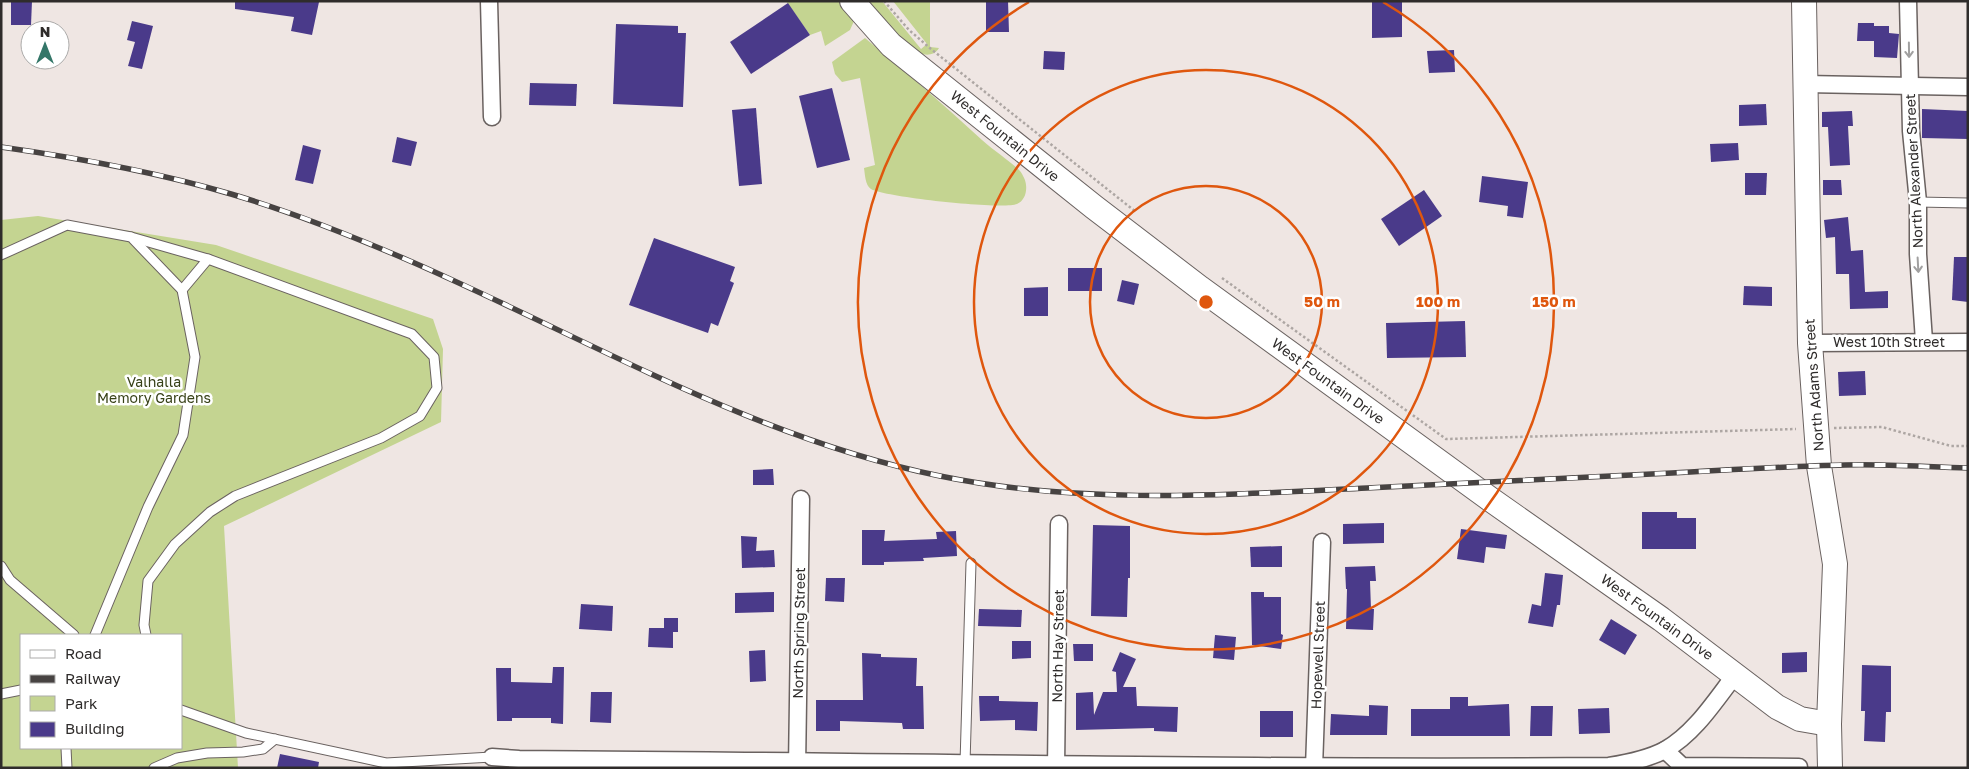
<svg xmlns="http://www.w3.org/2000/svg" width="1969" height="769" font-family="'Golos Text',sans-serif">
<style>
.green{fill:#c4d491;fill-rule:evenodd}
.building{fill:#4a3a8a}
.lines{fill:none;stroke-linecap:round;stroke-linejoin:round}
.lane-casing{stroke:#6a6260;stroke-width:11}
.street-casing{stroke:#6a6260;stroke-width:19}
.secondary-casing{stroke:#6a6260;stroke-width:26}
.path{stroke:#ada6a3;stroke-width:2.5;stroke-dasharray:2.5 2.5;stroke-linecap:butt}
.lane{stroke:#fff;stroke-width:9}
.street{stroke:#fff;stroke-width:16}
.secondary{stroke:#fff;stroke-width:24}
.rail-casing{stroke:#474342;stroke-width:5.5}
.rail{stroke:#fff;stroke-width:4;stroke-dasharray:11;stroke-linecap:butt}
.oneway{stroke:#a1a0a0}
.ring{fill:none;stroke:#df570e;stroke-width:2.5}
.labels{text-anchor:middle;stroke-width:5;stroke-linejoin:round;paint-order:stroke}
.street-label{font-size:14px;fill:#2f2c2b;stroke:#fff}
.park-label{font-size:14px;fill:#374017;stroke:#fff}
.centre{fill:#df570e;stroke:#fff;stroke-width:2.5}
.ring-label{font-size:15px;text-anchor:middle;font-weight:bold;fill:#df570e;stroke:#fff;stroke-width:5;stroke-linejoin:round;paint-order:stroke}
</style>
<rect width="100%" height="100%" fill="#efe6e3"/>
<g class="green">
<polygon points="786,1 839,1 854,21 850,30 825,46 821,31 810,35"/>
<path d="M862,1H882L921,49L927,44L893,1H930V47L939,48C933,58 921,55 912,50Z"/>
<path d="M865,38C905,71 944,105 982,140C994,151 1009,160 1020,171C1023,175 1026,181 1026,185C1027,193 1024,201 1017,204C1002,210 884,197 871,189C865,185 865,174 864,168L875,165L860,78L842,82L835,74L832,62Z"/>
<path d="M38,216L216,245L433,319L443,349L441,422L224,526L238,768H1V220ZM21,635H181V748H21Z"/>
</g>
<g class="building">
<polygon points="11,1 32,1 31,25 11,25"/>
<polygon points="235,1 319,2 312,35 291,31 294,17 235,9"/>
<polygon points="986,1 1008,1 1009,32 986,32"/>
<polygon points="1372,1 1402,1 1402,37 1372,38"/>
<polygon points="788,3 810,35 751,74 730,42"/>
<polygon points="132,21 153,26 142,69 128,66 135,42 127,40"/>
<polygon points="1858,23 1874,23 1874,26 1889,26 1889,33 1899,34 1897,58 1874,57 1874,41 1857,41"/>
<polygon points="616,24 678,26 678,33 686,33 683,107 613,104"/>
<polygon points="1454,50 1455,72 1429,73 1427,51"/>
<polygon points="1044,51 1065,52 1064,70 1043,69"/>
<polygon points="530,83 577,84 576,106 529,105"/>
<polygon points="832,88 850,160 817,168 799,96"/>
<polygon points="1766,104 1767,125 1739,126 1739,105"/>
<polygon points="756,108 762,184 739,186 732,110"/>
<polygon points="1922,109 1968,111 1968,139 1922,138"/>
<polygon points="1852,111 1853,126 1848,126 1850,165 1830,166 1828,127 1822,127 1822,112"/>
<polygon points="397,137 417,142 411,166 392,162"/>
<polygon points="1738,143 1739,160 1711,162 1710,144"/>
<polygon points="303,145 321,150 313,184 295,180"/>
<polygon points="1745,173 1767,173 1766,195 1745,195"/>
<polygon points="1482,176 1528,182 1523,218 1507,216 1508,206 1479,202"/>
<polygon points="1823,180 1841,180 1842,195 1823,195"/>
<polygon points="1424,190 1442,216 1399,246 1381,219"/>
<polygon points="1848,217 1851,251 1863,250 1865,292 1888,291 1888,308 1850,309 1849,274 1836,274 1835,237 1826,238 1824,220"/>
<polygon points="654,238 735,267 730,281 734,283 718,326 711,323 708,333 629,305"/>
<polygon points="1954,257 1968,257 1968,302 1952,300"/>
<rect x="1068" y="268" width="34" height="23"/>
<polygon points="1122,280 1139,284 1134,305 1117,301"/>
<polygon points="1744,286 1772,287 1772,306 1743,305"/>
<polygon points="1048,287 1048,316 1024,316 1024,288"/>
<polygon points="1465,321 1466,357 1387,358 1386,323"/>
<polygon points="1865,371 1866,395 1839,396 1838,372"/>
<polygon points="773,469 774,485 753,485 753,470"/>
<polygon points="1642,512 1677,512 1677,518 1696,518 1696,549 1642,549"/>
<polygon points="1384,523 1384,543 1343,544 1343,524"/>
<polygon points="1093,525 1130,526 1130,578 1128,578 1127,617 1091,616"/>
<polygon points="1461,529 1507,535 1505,549 1486,547 1484,563 1457,559"/>
<polygon points="862,530 885,530 884,541 937,539 936,532 956,531 957,556 923,558 924,561 884,562 884,565 862,565"/>
<polygon points="741,536 757,537 756,551 774,550 775,567 742,568"/>
<polygon points="1282,546 1282,567 1251,567 1250,547"/>
<polygon points="1375,566 1376,581 1370,581 1371,609 1374,609 1373,630 1346,629 1347,589 1346,589 1345,567"/>
<polygon points="1545,573 1563,575 1560,605 1557,605 1553,627 1528,623 1532,604 1541,606"/>
<polygon points="826,578 845,578 844,602 825,601"/>
<polygon points="774,592 774,612 735,613 735,593"/>
<polygon points="1251,592 1264,592 1264,597 1281,597 1281,634 1283,635 1281,649 1252,645"/>
<polygon points="581,604 613,606 612,631 579,629"/>
<polygon points="979,609 1022,610 1021,627 978,626"/>
<polygon points="664,618 678,618 678,632 673,632 673,648 648,647 649,628 664,628"/>
<polygon points="1611,619 1637,635 1625,655 1599,640"/>
<polygon points="1215,635 1236,637 1234,660 1213,658"/>
<polygon points="1012,641 1031,641 1031,658 1012,659"/>
<polygon points="1073,644 1093,644 1093,661 1074,661"/>
<polygon points="765,650 766,681 750,682 749,651"/>
<polygon points="1120,652 1136,659 1123,687 1136,687 1137,706 1178,707 1177,732 1154,731 1154,728 1076,730 1076,693 1093,692 1094,715 1103,692 1117,692 1116,672 1112,671"/>
<polygon points="1807,652 1807,672 1782,673 1782,653"/>
<polygon points="862,653 881,654 881,657 917,658 916,686 923,686 924,729 903,729 902,723 840,721 840,731 816,731 816,700 863,700"/>
<polygon points="1862,665 1891,666 1891,712 1886,712 1885,742 1864,741 1865,711 1861,711"/>
<polygon points="553,667 564,667 563,724 551,723 551,718 512,718 512,721 497,721 496,668 511,668 511,682 552,683"/>
<polygon points="591,692 612,692 611,723 590,722"/>
<polygon points="979,696 999,696 999,701 1038,702 1037,731 1015,730 1015,720 980,721"/>
<polygon points="1450,697 1468,697 1468,706 1509,704 1510,736 1411,736 1411,709 1450,709"/>
<polygon points="1369,705 1388,706 1387,735 1330,735 1331,714 1369,716"/>
<polygon points="1531,706 1553,706 1552,736 1530,736"/>
<polygon points="1609,708 1610,733 1579,734 1578,709"/>
<rect x="1260" y="711" width="33" height="26"/>
<polygon points="280,754 319,762 318,768 277,768"/>
</g>
<g class="lines">
<defs>
<g id="lane">
<polyline points="1918,202 1968,203"/>
<polyline points="131,237 208,259"/>
<polyline points="1,255 67,225 131,237 182,290 195,357 183,435 148,507 95,635"/>
<polyline points="1,566 10,580 74,635"/>
<polyline points="146,635 144,625 148,581 175,544 210,512 235,496 381,438 420,416 437,388 434,357 412,334 208,259 182,290"/>
<polyline points="1,694 21,690"/>
<polyline points="181,710 246,733 386,763 492,757"/>
<polyline points="66,748 67,768"/>
<polyline points="965,763 971,563"/>
<polyline points="154,768 177,758 207,753 243,752 263,749 275,739"/>
</g>
<g id="street">
<polyline points="489,1 492,117"/>
<polyline points="1908,1 1911,131 1918,202 1918,254 1924,341"/>
<polyline points="1805,84 1968,87"/>
<polyline points="1810,343 1968,342"/>
<polyline points="1665,750 1682,766 1799,767"/>
<path d="M492,757L519,759C883,761 1246,769 1609,766C1628,763 1648,759 1665,750C1694,734 1715,701 1735,675"/>
<polyline points="797,768 801,499"/>
<polyline points="1056,768 1059,524"/>
<polyline points="1314,768 1322,542"/>
</g>
<g id="secondary">
<polyline points="852,1 891,45 1094,207 1200,288 1490,499 1661,619 1777,707 1800,719 1829,724"/>
<polyline points="1804,1 1810,343 1819,466 1835,564 1829,724 1830,768"/>
</g>
</defs>
<use href="#lane" class="lane-casing"/>
<use href="#street" class="street-casing"/>
<use href="#secondary" class="secondary-casing"/>
<g class="path">
<polyline points="884,1 909,30 931,49 1136,212"/>
<polyline points="1222,278 1446,439 1796,429"/>
<polyline points="1834,428 1882,427 1951,446 1968,446"/>
</g>
<use href="#lane" class="lane"/>
<use href="#street" class="street"/>
<use href="#secondary" class="secondary"/>
<defs>
<path id="rail" d="M1,147C79,158 156,172 231,194C289,211 347,234 403,258C580,334 749,437 940,476C1081,505 1224,495 1367,488C1469,483 1570,478 1672,473C1730,470 1788,466 1845,465C1886,464 1927,467 1968,468"/>
</defs>
<use href="#rail" class="rail-casing"/>
<use href="#rail" class="rail"/>
</g>
<defs><path id="oneway-shaft" d="M-6 0H5M1.5-3L5.5 0L1.5 3" fill="none" stroke-width="1.6" stroke-linecap="round" stroke-linejoin="round" transform="scale(1.25)"/></defs>
<g class="oneway">
<use href="#oneway-shaft" transform="translate(1909 50) rotate(89)"/>
<use href="#oneway-shaft" transform="translate(1918 265) rotate(87)"/>
</g>
<g class="ring">
<circle cx="1206" cy="302" r="116"/>
<circle cx="1206" cy="302" r="232"/>
<path d="M1383 2A348 348 0 1 1 1029 2"/>
</g>
<g class="labels">
<g class="street-label">
<text transform="translate(1005 136) rotate(39)" y="5">West Fountain Drive</text>
<text transform="translate(1914 171) rotate(-93)" y="5">North Alexander Street</text>
<text x="1889" y="347">West 10th Street</text>
<text transform="translate(1328 381) rotate(36)" y="5">West Fountain Drive</text>
<text transform="translate(1814 385) rotate(-94)" y="5">North Adams Street</text>
<text transform="translate(1657 617) rotate(36)" y="5">West Fountain Drive</text>
<text transform="translate(799 633) rotate(-89)" y="5">North Spring Street</text>
<text transform="translate(1058 646) rotate(-89)" y="5">North Hay Street</text>
<text transform="translate(1318 655) rotate(-88)" y="5">Hopewell Street</text>
</g>
<g class="park-label">
<text x="154" y="387">Valhalla<tspan x="154" dy="16">Memory Gardens</tspan></text>
</g>
</g>
<circle cx="1206" cy="302" r="8" class="centre"/>
<g class="ring-label">
<text x="1322" y="307">50 m</text>
<text x="1438" y="307">100 m</text>
<text x="1554" y="307">150 m</text>
</g>
<rect width="1969" height="769" fill="none" stroke="#2f2c2b" stroke-width="5"/>
<rect x="20" y="634" width="162" height="115" fill="#ffffff" stroke="#acabaa"/>
<rect x="30" y="650" width="25" height="8" fill="#ffffff" stroke="#acabaa"/>
<text x="65" y="659" font-size="15" fill="#2f2c2b">Road</text>
<rect x="30" y="675" width="25" height="8" fill="#474342" stroke="#acabaa"/>
<text x="65" y="684" font-size="15" fill="#2f2c2b">Railway</text>
<rect x="30" y="696" width="25" height="15" fill="#c4d491" stroke="#acabaa"/>
<text x="65" y="709" font-size="15" fill="#2f2c2b">Park</text>
<rect x="30" y="722" width="25" height="15" fill="#4a3a8a" stroke="#acabaa"/>
<text x="65" y="734" font-size="15" fill="#2f2c2b">Building</text>
<g transform="translate(45 45)"><circle r="24" fill="#ffffff" stroke="#acabaa"/>
<path d="M0-4L9 19L0 12L-9 19Z" fill="#337668"/>
<text y="-8" font-size="14" font-weight="bold" text-anchor="middle" fill="#2f2c2b">N</text>
</g>
</svg>
